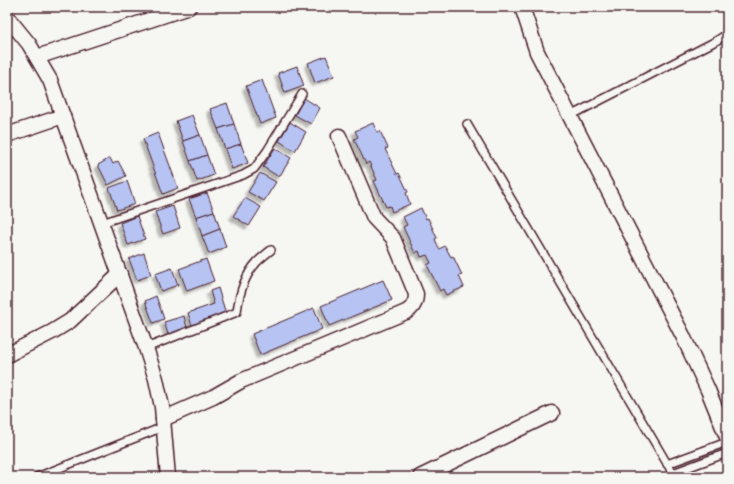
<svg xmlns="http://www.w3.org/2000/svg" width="734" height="484" font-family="'Balsamiq Sans',sans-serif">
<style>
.building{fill:#b6c3f3;stroke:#4a1f2b;filter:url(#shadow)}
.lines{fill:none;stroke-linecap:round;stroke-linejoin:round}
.lane-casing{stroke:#4a1f2b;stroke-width:10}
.street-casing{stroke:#4a1f2b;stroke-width:17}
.lane{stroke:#f6f6f2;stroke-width:7}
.street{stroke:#f6f6f2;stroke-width:14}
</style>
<defs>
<filter id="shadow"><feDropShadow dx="-3.5" dy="3.5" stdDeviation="1" flood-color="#0004"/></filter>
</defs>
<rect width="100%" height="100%" fill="#f6f6f2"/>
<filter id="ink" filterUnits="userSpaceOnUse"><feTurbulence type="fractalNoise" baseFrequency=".025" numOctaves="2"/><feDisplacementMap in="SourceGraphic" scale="8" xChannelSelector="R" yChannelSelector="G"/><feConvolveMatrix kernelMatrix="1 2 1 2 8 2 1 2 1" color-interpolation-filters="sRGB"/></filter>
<g filter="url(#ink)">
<g class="building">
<polygon points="326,56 334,76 315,83 308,63"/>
<polygon points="297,66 304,86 285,93 278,73"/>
<polygon points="262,80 276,118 260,124 246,86"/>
<polygon points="304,98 320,108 311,124 295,115"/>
<polygon points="227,103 234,124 218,129 210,109"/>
<polygon points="192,115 200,135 183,141 176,121"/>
<polygon points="290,122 306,132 295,151 279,141"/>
<polygon points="373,123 377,132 380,131 388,148 385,149 397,174 399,173 408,192 406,193 410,204 392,212 390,206 386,207 374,181 377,180 369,162 366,164 354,139 358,137 355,131"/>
<polygon points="234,124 241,144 225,149 218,129"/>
<polygon points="158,133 178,188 163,194 143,139"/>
<polygon points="200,135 207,155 190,161 183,141"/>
<polygon points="241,144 248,163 232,169 225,149"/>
<polygon points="275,148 291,158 279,177 263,167"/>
<polygon points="207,155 214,175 197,181 190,161"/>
<polygon points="110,158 113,164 118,161 126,176 108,185 98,165"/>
<polygon points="260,173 276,182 264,201 248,192"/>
<polygon points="127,181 135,204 117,210 109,188"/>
<polygon points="207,193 214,211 196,217 189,199"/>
<polygon points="245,198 261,207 249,226 233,216"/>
<polygon points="173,206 180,228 163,234 155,212"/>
<polygon points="421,208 426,219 428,218 437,238 435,239 439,249 445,246 451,257 453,256 462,275 459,276 464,287 446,295 443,289 440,291 427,265 431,263 427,255 421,257 419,251 415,253 403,227 407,225 403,217"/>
<polygon points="214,211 220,229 202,236 196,217"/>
<polygon points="137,216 145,239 128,245 120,223"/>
<polygon points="220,229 226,247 209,254 202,236"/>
<polygon points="144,253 151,275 137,280 129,259"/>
<polygon points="206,259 214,281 187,291 179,269"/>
<polygon points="172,268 178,285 161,291 155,274"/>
<polygon points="383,280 392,300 329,326 321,306"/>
<polygon points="218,288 226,314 192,326 188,313 214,304 210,291"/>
<polygon points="156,296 164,319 153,323 145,301"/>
<polygon points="314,308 322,329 260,355 252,334"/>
<polygon points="184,316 187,328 168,334 164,322"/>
</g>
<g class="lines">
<defs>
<g id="lane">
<polyline points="570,116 716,41 727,34"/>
<polyline points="467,124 675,477"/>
<polyline points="102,223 243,175 254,169 267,151 302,94"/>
<path d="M146,348L237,312C239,295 245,275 257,262C261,258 266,254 271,250"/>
<polyline points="667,464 727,442"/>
<polyline points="673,473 727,453"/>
<polyline points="37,477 163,427"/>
</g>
<g id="street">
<polyline points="522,7 537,52 683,336 708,390 727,437"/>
<polyline points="7,17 29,44 50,80 146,348 156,379 162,407 168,477"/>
<polyline points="37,57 189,7"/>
<polyline points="7,135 63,116"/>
<polyline points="7,355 52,332 70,321 120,274"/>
<path d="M163,419L213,397L241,381L406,312C413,308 416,303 416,294L393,238L374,218L339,136"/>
<polyline points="420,477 552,413"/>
</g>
</defs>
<use href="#lane" class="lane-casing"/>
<use href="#street" class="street-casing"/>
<use href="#lane" class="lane"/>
<use href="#street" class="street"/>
</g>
</g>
<rect width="734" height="484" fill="none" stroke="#f6f6f2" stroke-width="24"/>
<rect x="12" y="12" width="710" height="460" fill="none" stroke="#4a1f2b" stroke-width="1.5" filter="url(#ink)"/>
</svg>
